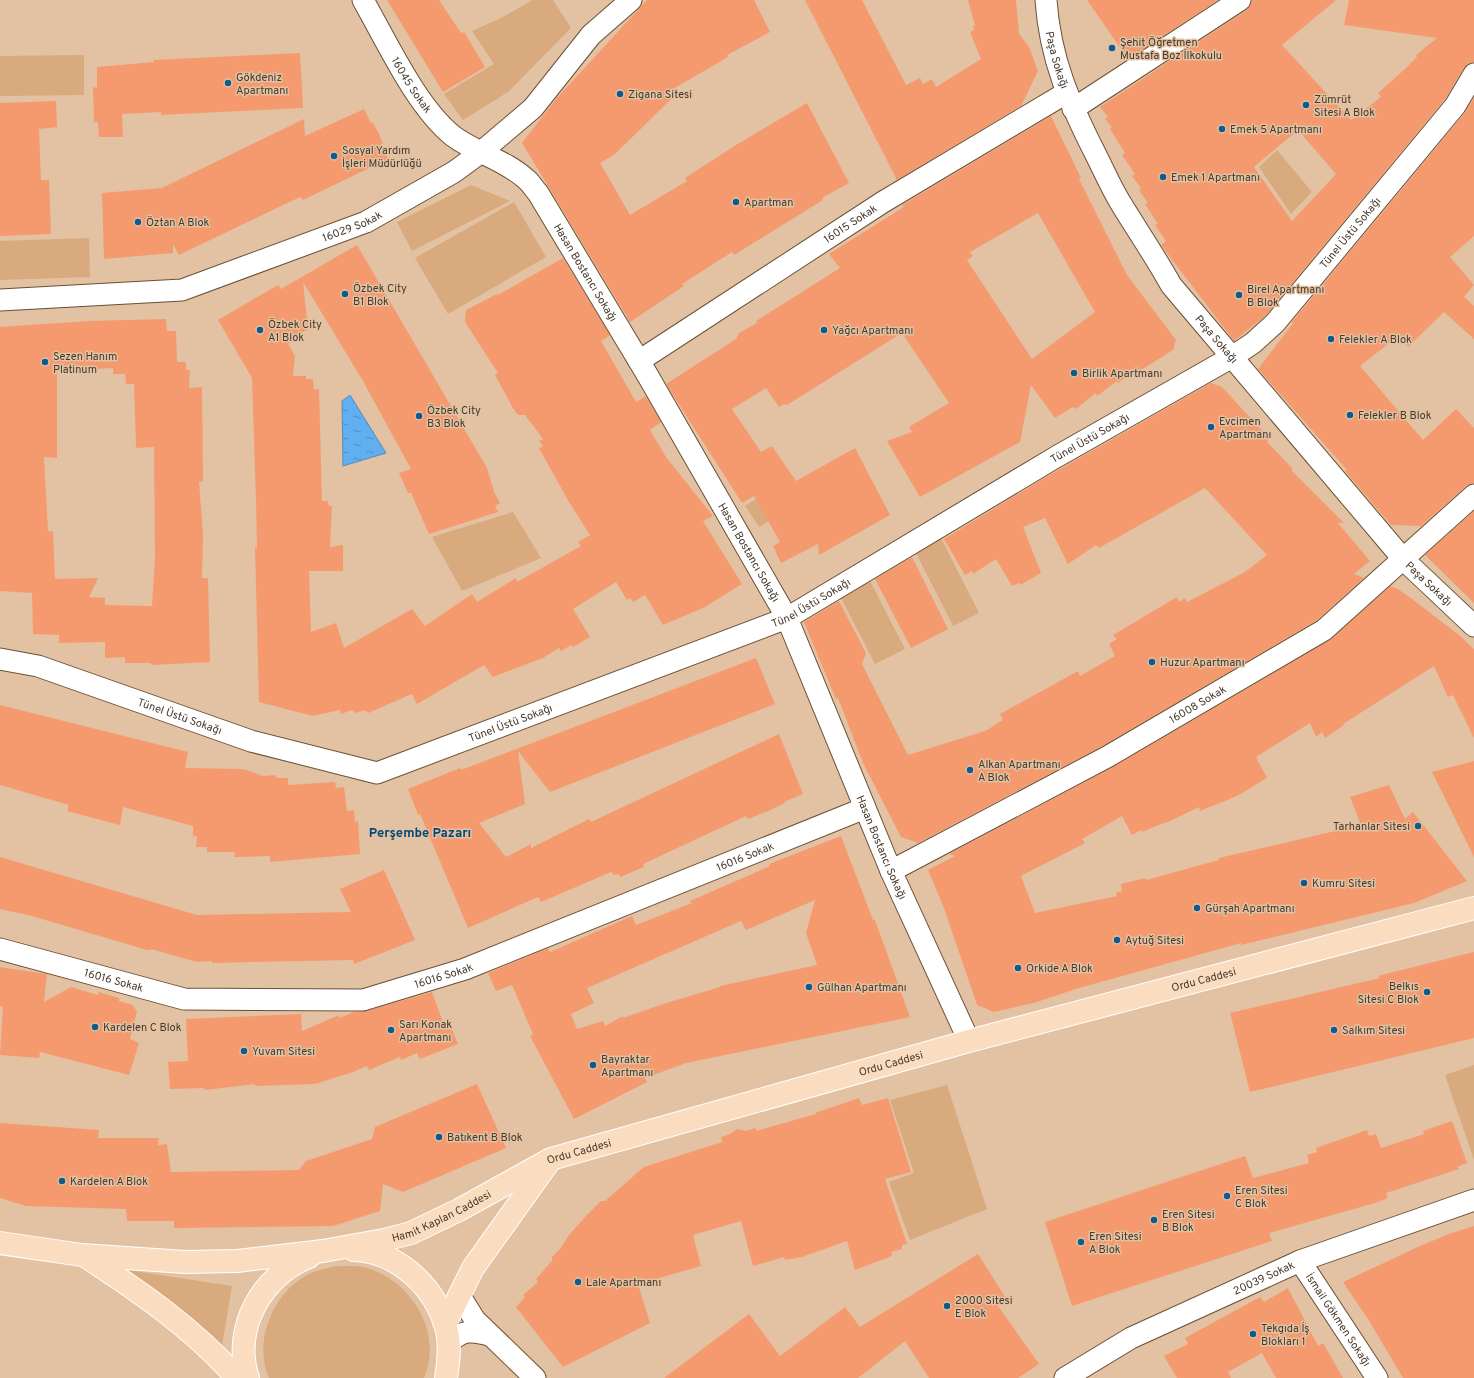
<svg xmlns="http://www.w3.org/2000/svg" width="1474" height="1378" font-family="Overpass,sans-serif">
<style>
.green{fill:#d8aa7d}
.water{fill:url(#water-ripples);stroke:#578cb6}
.building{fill:#f59a6e;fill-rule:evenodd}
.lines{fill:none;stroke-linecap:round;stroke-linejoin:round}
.street-casing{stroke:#6a4f34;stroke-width:23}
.primary-casing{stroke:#fff;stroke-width:24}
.street{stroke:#fff;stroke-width:21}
.primary{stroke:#faddc1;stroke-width:22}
.poi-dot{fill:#105a8e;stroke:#e2c2a3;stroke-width:1.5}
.labels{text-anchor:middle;stroke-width:3;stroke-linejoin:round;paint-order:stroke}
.poi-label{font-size:11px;fill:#45392c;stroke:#e2c2a3;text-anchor:start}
.street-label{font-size:11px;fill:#45392c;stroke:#e2c2a3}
.quarter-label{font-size:13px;font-weight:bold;fill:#004977;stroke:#e2c2a3}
</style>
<defs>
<pattern id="water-ripples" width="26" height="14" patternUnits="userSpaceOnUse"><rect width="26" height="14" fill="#5faff1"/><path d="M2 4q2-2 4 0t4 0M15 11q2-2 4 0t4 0" fill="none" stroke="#508fc3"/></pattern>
</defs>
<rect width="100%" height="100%" fill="#e2c2a3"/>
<g class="green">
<polygon points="533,0 553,0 571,28 508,92 463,120 444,94 494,64 472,31 501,18"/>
<polygon points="84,55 84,95 0,96 0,56"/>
<polygon points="1277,150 1312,192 1291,214 1259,167"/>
<polygon points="471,185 510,201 412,251 397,222"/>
<polygon points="514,202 546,257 448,314 415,258"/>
<polygon points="89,238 90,277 0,280 0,241"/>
<polygon points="778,485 791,507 759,527 745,506"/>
<polygon points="513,512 541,558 462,591 432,537"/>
<polygon points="941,538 979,613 953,626 915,551"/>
<polygon points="868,577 905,649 875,664 838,592"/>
<polygon points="1474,1065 1474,1160 1445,1075"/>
<polygon points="947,1085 987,1209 910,1240 889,1182 914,1173 890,1100"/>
<path d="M335,1266C344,1267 354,1265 363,1267C410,1278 444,1332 424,1378H269C253,1341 273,1292 309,1274C316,1270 327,1269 335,1266Z"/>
<polygon points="121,1269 232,1286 222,1346 156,1290"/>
</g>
<polygon class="water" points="350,395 386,453 343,466 342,401"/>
<g class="building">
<polygon points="387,0 439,0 461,33 464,32 485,67 443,92"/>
<polygon points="647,0 754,0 770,32 727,55 728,57 673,89 676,94 661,109 615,154 600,163 630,215 687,181 685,178 736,145 807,103 849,183 822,198 823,200 734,255 732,252 682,284 684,286 630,322 522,143 556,99"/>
<polygon points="805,0 862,0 906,85 920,78 923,84 932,79 936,87 981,59 970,32 974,30 973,26 975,25 968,0 1016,0 1019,34 1029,47 1038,71 1021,106 897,180"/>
<polygon points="1087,0 1218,0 1128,59"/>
<path d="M1252,0H1336L1282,45L1351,120L1381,97L1378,93L1405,69L1417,57L1416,55L1437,38L1344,25L1349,0H1474V62L1468,63L1464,68L1445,99L1266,315L1234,341L1161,245L1166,241L1155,225L1158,224L1145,204L1148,203L1139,190L1141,188L1132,176L1135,174L1122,155L1125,153L1110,129L1112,127L1105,119L1108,117L1100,107L1247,10L1250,6ZM1298,130L1336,174L1292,221L1254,167Z"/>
<polygon points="300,53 303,108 161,115 161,112 122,114 123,137 99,137 98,122 94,122 93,87 97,88 97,67 154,62 153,60"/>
<polygon points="1474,98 1474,236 1450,257 1474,285 1464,297 1474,306 1474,339 1444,312 1408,347 1398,336 1360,366 1423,440 1456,409 1474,428 1474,483 1466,486 1421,526 1391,525 1345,471 1347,470 1258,369 1294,322 1291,323 1464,114"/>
<polygon points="56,101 57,127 39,129 41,180 49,180 51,234 0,236 0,103"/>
<polygon points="364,109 371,123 373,123 378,132 383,144 381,144 388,159 303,200 300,197 179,255 173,244 173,253 104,259 102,193 162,188 304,119 305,136"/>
<path d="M1051,116L1081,178L1079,179L1127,275L1176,340L1173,350L1130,377L1129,375L1118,383L1117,381L1097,396L1096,393L1076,409L1073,407L1055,418L1031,385L1020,442L920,497L887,441L912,432L909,427L949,403L902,333L787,405L784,404L779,407L766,388L732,409L761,452L772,446L796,481L855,448L890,515L819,555L818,544L781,563L773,546L780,542L754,496L742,503L740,500L666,384L736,339L739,333L757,323L756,321L840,268L829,254L904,207L902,205ZM1038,213L1095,312L1032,359L967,260L973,256L970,252Z"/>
<polygon points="357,245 487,468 494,492 500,503 495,506 498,512 429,534 411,493 408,493 399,473 411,469 363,381 303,282 308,329 293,338 294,340 288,344 295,356 293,376 306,376 306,379 313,379 314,390 319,389 322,501 328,501 329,506 332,506 330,547 343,545 343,571 309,571 311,632 336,623 344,648 412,609 425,626 472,594 477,602 516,578 517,582 581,546 578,542 590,535 569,502 539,448 543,446 539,441 543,439 525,415 518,415 513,408 495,375 498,373 465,322 466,310 497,294 498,295 563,258 610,335 601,341 636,402 646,396 661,422 650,430 666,457 713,516 703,521 742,584 705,607 663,625 645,595 633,602 630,598 627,600 616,582 573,609 590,637 573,647 571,645 561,651 559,648 543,658 493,677 484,665 417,704 412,694 368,713 365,710 355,713 352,710 341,714 340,710 313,716 259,702 255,548 257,548 256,500 252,378 218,320 278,285 281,289"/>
<path d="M166,319L167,331H176L177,362H186V370H190L189,388L202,387L203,481L199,482L203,534L202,578H208L210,662L152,665L150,663H125V657L105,658V642L59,643V635L33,634L32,593L0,591V327L89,321ZM113,368V374H125L126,384H134L136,448L154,447L155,559L152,606L105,605V598L89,597L98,578L55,579L53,532L48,531L44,457L57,458V371Z"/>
<polygon points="1211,383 1222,387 1269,438 1267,442 1293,469 1291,470 1344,523 1338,523 1370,561 1354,574 1364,578 1317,620 1101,747 918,843 901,837 863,763 838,698 836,699 804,622 839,601 866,653 862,664 908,755 985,731 1003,720 1000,714 1078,671 1080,676 1115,656 1109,644 1117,639 1113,635 1177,597 1179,602 1185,598 1187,602 1245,572 1267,555 1205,488 1099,548 1096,545 1068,564 1045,518 1023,527 1041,573 1020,585 1019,583 1012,586 996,559 973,574 972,571 965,575 944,539 1041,480"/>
<polygon points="1474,511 1474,603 1425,555"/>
<polygon points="912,557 948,629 911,648 875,579"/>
<polygon points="1390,586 1398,589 1412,599 1459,635 1474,649 1474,738 1453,695 1448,697 1434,666 1343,724 1344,725 1325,738 1322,732 1316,737 1310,723 1256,757 1267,778 1237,796 1200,811 1199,807 1166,823 1166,822 1142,832 1141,830 1132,835 1122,816 1082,839 1085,843 1021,876 1035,913 1117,896 1116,893 1122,891 1121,884 1145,878 1146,880 1219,860 1219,858 1361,825 1350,797 1389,785 1405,819 1413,812 1467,881 1414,903 1241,945 1241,943 1079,988 1034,1003 994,1012 977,1005 944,908 928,870 955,856 949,854 1113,767 1330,640"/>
<polygon points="756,658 775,704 550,792 518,751 525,804 479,823 506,857 531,844 531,848 589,819 591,822 779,734 803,794 784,802 785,803 768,811 748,819 746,816 643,864 644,867 620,877 619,874 614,875 611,872 541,902 538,897 468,928 420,814 418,815 408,789 460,768 461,770"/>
<polygon points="0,705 188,752 185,768 243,769 263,776 275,775 276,778 288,778 288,785 335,782 336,788 344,787 347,811 354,810 355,822 358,821 360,854 270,862 270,856 234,857 235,852 207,852 207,847 196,847 197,836 193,836 193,826 123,807 120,825 67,811 69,805 0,785"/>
<polygon points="1474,761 1474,857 1432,772"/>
<path d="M841,836L873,920H875L910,1017L686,1063L645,1078L647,1082L574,1119L530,1036L533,1034L512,985L496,991L488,973L548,948L550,952L632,916L636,925L692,903L690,901L770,866L769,864ZM815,900L806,933L817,965L720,986V987L663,1004L623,1018V1016L605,1026L603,1021L577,1029L571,1014L594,1003L587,988L741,921L746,930Z"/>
<polygon points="0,857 197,915 351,912 340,889 384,870 415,940 354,964 353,960 212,963 212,961 197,962 151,949 151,950 147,950 32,916 0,909"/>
<polygon points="1474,952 1474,1038 1250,1092 1230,1013 1380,978 1378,976"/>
<polygon points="0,967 47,974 44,1002 71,987 98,995 98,992 119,998 119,1001 133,1005 137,1012 130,1039 139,1043 129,1075 40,1052 39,1058 0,1055 3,1007 0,1006"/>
<polygon points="432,992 443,1022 448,1020 458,1044 420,1059 417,1053 401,1060 400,1057 369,1070 367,1066 353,1072 315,1084 255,1086 255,1084 205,1090 204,1088 170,1089 168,1062 188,1061 186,1019 301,1014 302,1031 339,1015 339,1018 354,1012 366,1011"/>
<polygon points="477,1084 506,1148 403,1192 383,1184 380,1211 333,1226 174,1228 174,1221 127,1221 126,1209 26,1206 0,1198 0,1123 99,1130 98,1138 159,1138 158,1145 167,1144 171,1172 299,1170 306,1161 372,1139 375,1127"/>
<polygon points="859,1098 862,1105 888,1098 911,1172 885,1179 907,1244 902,1245 902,1249 891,1252 892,1256 855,1270 847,1241 802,1257 785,1260 784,1257 753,1266 741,1221 693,1235 701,1266 638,1284 650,1323 563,1367 516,1307 525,1297 523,1295 538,1282 536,1279 552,1261 552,1257 560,1249 569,1235 584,1218 601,1201 605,1201 644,1167 722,1142 721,1137 730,1134 737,1129 746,1131 756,1128 756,1131 816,1114 815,1113"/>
<polygon points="1452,1121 1467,1163 1457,1167 1459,1169 1386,1193 1388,1198 1375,1203 1269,1233 1272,1241 1072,1306 1045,1222 1245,1156 1253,1178 1309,1163 1307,1155 1317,1152 1316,1148 1367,1130 1369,1136 1376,1134 1381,1148 1424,1134 1423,1131"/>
<polygon points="1474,1226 1474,1378 1403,1378 1368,1319 1343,1282 1420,1246 1449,1234"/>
<polygon points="978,1254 1007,1300 998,1306 1039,1364 1018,1378 929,1378 905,1341 858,1378 664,1378 749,1314 780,1356 845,1307 860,1327"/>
<polygon points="1288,1288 1318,1346 1323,1343 1343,1378 1276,1378 1262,1353 1228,1372 1231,1378 1177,1378 1164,1356 1188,1344 1185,1338 1260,1297 1264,1302"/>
</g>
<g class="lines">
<defs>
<g id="street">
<path id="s1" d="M363,0C387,42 416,106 453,136C476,153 505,160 526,179C531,183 534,189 538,193L648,376L787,618L891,871L969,1041"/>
<path id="s2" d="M1046,0C1050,59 1070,104 1096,155C1104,171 1111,187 1120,202C1137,230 1155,256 1171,285L1404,560L1474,626"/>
<polyline points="1073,109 1240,0"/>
<path id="s3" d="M0,300L182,290L366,222L454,172L480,153L533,108L591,35L631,0"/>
<path id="s4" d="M639,361L883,202L1066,93"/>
<path id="s5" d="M0,659L38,666L251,741L377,773L787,618L1056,457L1232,357L1253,343L1275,323L1455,106L1474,74"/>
<path id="s6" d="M891,871L1107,757L1324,630L1474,495"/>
<path id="s7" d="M0,949L184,999L363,1000L465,969L865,808"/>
<path id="s8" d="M1300,1261L1377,1378"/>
<polyline points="460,1296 475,1320 535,1378"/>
<path d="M449,1343C462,1330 471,1330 489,1335"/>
<path id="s9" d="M1065,1378L1131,1338L1300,1261L1474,1200"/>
</g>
<g id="primary">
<path id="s10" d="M0,1243L82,1255L185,1262L237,1261L323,1251L384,1240L411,1233L459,1210L551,1159L969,1041L1474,908"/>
<path d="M354,1250C396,1251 433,1285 445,1324C451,1341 449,1360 446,1378"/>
<path d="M85,1256C140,1292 193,1328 237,1378"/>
<polyline points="445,1324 473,1268 548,1163"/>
<path d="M248,1378C232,1328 262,1275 309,1257"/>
</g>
</defs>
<use href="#street" class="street-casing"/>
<use href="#primary" class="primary-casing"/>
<use href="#street" class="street"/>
<use href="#primary" class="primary"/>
</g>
<g class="poi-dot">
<circle cx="1112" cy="48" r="4"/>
<circle cx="228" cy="83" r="4"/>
<circle cx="620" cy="94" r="4"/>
<circle cx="1306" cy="105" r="4"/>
<circle cx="1222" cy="129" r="4"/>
<circle cx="334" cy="156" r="4"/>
<circle cx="1163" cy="177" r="4"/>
<circle cx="736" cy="202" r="4"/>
<circle cx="138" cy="222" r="4"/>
<circle cx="345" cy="294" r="4"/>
<circle cx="1239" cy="295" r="4"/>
<circle cx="260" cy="330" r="4"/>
<circle cx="824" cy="330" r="4"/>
<circle cx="1331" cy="339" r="4"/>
<circle cx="45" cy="362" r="4"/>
<circle cx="1074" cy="373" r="4"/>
<circle cx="1350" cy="415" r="4"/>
<circle cx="419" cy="416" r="4"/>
<circle cx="1211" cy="427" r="4"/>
<circle cx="1152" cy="662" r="4"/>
<circle cx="970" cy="770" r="4"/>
<circle cx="1418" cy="826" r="4"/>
<circle cx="1304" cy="883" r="4"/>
<circle cx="1197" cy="908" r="4"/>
<circle cx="1117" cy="940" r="4"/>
<circle cx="1018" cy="968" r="4"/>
<circle cx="809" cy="987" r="4"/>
<circle cx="1427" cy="992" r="4"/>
<circle cx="95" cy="1027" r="4"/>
<circle cx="391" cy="1030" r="4"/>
<circle cx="1334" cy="1030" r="4"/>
<circle cx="244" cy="1051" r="4"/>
<circle cx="593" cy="1065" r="4"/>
<circle cx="439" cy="1137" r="4"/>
<circle cx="62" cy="1181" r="4"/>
<circle cx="1227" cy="1196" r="4"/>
<circle cx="1154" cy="1220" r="4"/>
<circle cx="1081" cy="1242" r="4"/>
<circle cx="578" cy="1282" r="4"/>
<circle cx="947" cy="1306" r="4"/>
<circle cx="1253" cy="1334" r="4"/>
</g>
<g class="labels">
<g class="poi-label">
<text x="1120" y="46">Şehit Öğretmen<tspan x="1120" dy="13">Mustafa Boz İlkokulu</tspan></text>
<text x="236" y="81">Gökdeniz<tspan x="236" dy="13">Apartmanı</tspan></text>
<text x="628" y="98">Zigana Sitesi</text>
<text x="1314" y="103">Zümrüt<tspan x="1314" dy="13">Sitesi A Blok</tspan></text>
<text x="1230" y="133">Emek 5 Apartmanı</text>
<text x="342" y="154">Sosyal Yardım<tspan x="342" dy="13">İşleri Müdürlüğü</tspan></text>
<text x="1171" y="181">Emek 1 Apartmanı</text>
<text x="744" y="206">Apartman</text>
<text x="146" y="226">Öztan A Blok</text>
<text x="353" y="292">Özbek City<tspan x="353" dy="13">B1 Blok</tspan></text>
<text x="1247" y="293">Birel Apartmanı<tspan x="1247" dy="13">B Blok</tspan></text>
<text x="268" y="328">Özbek City<tspan x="268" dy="13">A1 Blok</tspan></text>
<text x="832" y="334">Yağcı Apartmanı</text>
<text x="1339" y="343">Felekler A Blok</text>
<text x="53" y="360">Sezen Hanım<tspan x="53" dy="13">Platinum</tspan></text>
<text x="1082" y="377">Birlik Apartmanı</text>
<text x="427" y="414">Özbek City<tspan x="427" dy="13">B3 Blok</tspan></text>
<text x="1358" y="419">Felekler B Blok</text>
<text x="1219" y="425">Evcimen<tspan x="1219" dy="13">Apartmanı</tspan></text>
<text x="1160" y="666">Huzur Apartmanı</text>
<text x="978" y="768">Alkan Apartmanı<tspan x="978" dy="13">A Blok</tspan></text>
<text x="1410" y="830" text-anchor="end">Tarhanlar Sitesi</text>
<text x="1312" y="887">Kumru Sitesi</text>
<text x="1205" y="912">Gürşah Apartmanı</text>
<text x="1125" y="944">Aytuğ Sitesi</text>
<text x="1026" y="972">Orkide A Blok</text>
<text x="1419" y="990" text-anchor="end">Belkıs<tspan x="1419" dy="13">Sitesi C Blok</tspan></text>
<text x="817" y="991">Gülhan Apartmanı</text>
<text x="399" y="1028">Sarı Konak<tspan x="399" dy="13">Apartmanı</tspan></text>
<text x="103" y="1031">Kardelen C Blok</text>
<text x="1342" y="1034">Salkım Sitesi</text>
<text x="252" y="1055">Yuvam Sitesi</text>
<text x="601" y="1063">Bayraktar<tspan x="601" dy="13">Apartmanı</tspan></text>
<text x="447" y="1141">Batıkent B Blok</text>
<text x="70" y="1185">Kardelen A Blok</text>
<text x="1235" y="1194">Eren Sitesi<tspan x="1235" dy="13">C Blok</tspan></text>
<text x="1162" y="1218">Eren Sitesi<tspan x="1162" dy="13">B Blok</tspan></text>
<text x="1089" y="1240">Eren Sitesi<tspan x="1089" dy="13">A Blok</tspan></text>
<text x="586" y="1286">Lale Apartmanı</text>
<text x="955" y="1304">2000 Sitesi<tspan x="955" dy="13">E Blok</tspan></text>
<text x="1261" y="1332">Tekgıda İş<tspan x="1261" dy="13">Blokları 1</tspan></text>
</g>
<g class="street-label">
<text dy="4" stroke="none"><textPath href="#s2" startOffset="61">Paşa Sokağı</textPath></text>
<text dy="4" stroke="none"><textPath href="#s1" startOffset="98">16045 Sokak</textPath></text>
<text dy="4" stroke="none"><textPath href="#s4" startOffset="252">16015 Sokak</textPath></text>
<text dy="4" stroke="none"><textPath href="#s3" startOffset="364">16029 Sokak</textPath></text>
<text dy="4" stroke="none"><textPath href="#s5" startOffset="1521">Tünel Üstü Sokağı</textPath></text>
<text dy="4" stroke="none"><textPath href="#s1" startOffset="360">Hasan Bostancı Sokağı</textPath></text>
<text dy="4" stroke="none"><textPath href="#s2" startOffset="385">Paşa Sokağı</textPath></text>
<text dy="4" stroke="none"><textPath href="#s5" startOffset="1185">Tünel Üstü Sokağı</textPath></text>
<text dy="4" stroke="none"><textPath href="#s1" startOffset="684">Hasan Bostancı Sokağı</textPath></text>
<text dy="4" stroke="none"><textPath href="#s2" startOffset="709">Paşa Sokağı</textPath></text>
<text dy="4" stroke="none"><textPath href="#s5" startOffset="861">Tünel Üstü Sokağı</textPath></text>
<text dy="4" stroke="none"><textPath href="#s6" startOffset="349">16008 Sokak</textPath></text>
<text dy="4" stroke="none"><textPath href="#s5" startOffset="189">Tünel Üstü Sokağı</textPath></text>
<text dy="4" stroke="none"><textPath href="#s5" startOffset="537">Tünel Üstü Sokağı</textPath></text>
<text dy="4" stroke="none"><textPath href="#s1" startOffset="1008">Hasan Bostancı Sokağı</textPath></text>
<text dy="4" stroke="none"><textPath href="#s7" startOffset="778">16016 Sokak</textPath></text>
<text dy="4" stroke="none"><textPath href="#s7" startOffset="454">16016 Sokak</textPath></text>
<text dy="4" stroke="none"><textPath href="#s10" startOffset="1250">Ordu Caddesi</textPath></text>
<text dy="4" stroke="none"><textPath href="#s7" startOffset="118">16016 Sokak</textPath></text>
<text dy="4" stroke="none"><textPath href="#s10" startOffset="926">Ordu Caddesi</textPath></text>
<text dy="4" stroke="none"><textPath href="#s10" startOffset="602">Ordu Caddesi</textPath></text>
<text dy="4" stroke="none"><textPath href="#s10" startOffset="449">Hamit Kaplan Caddesi</textPath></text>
<text dy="4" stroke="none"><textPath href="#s9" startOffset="223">20039 Sokak</textPath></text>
<text dy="4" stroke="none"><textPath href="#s8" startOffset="70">İsmail Gökmen Sokağı</textPath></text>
</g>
<g class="quarter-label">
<text x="420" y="837">Perşembe Pazarı</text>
</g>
</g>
</svg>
